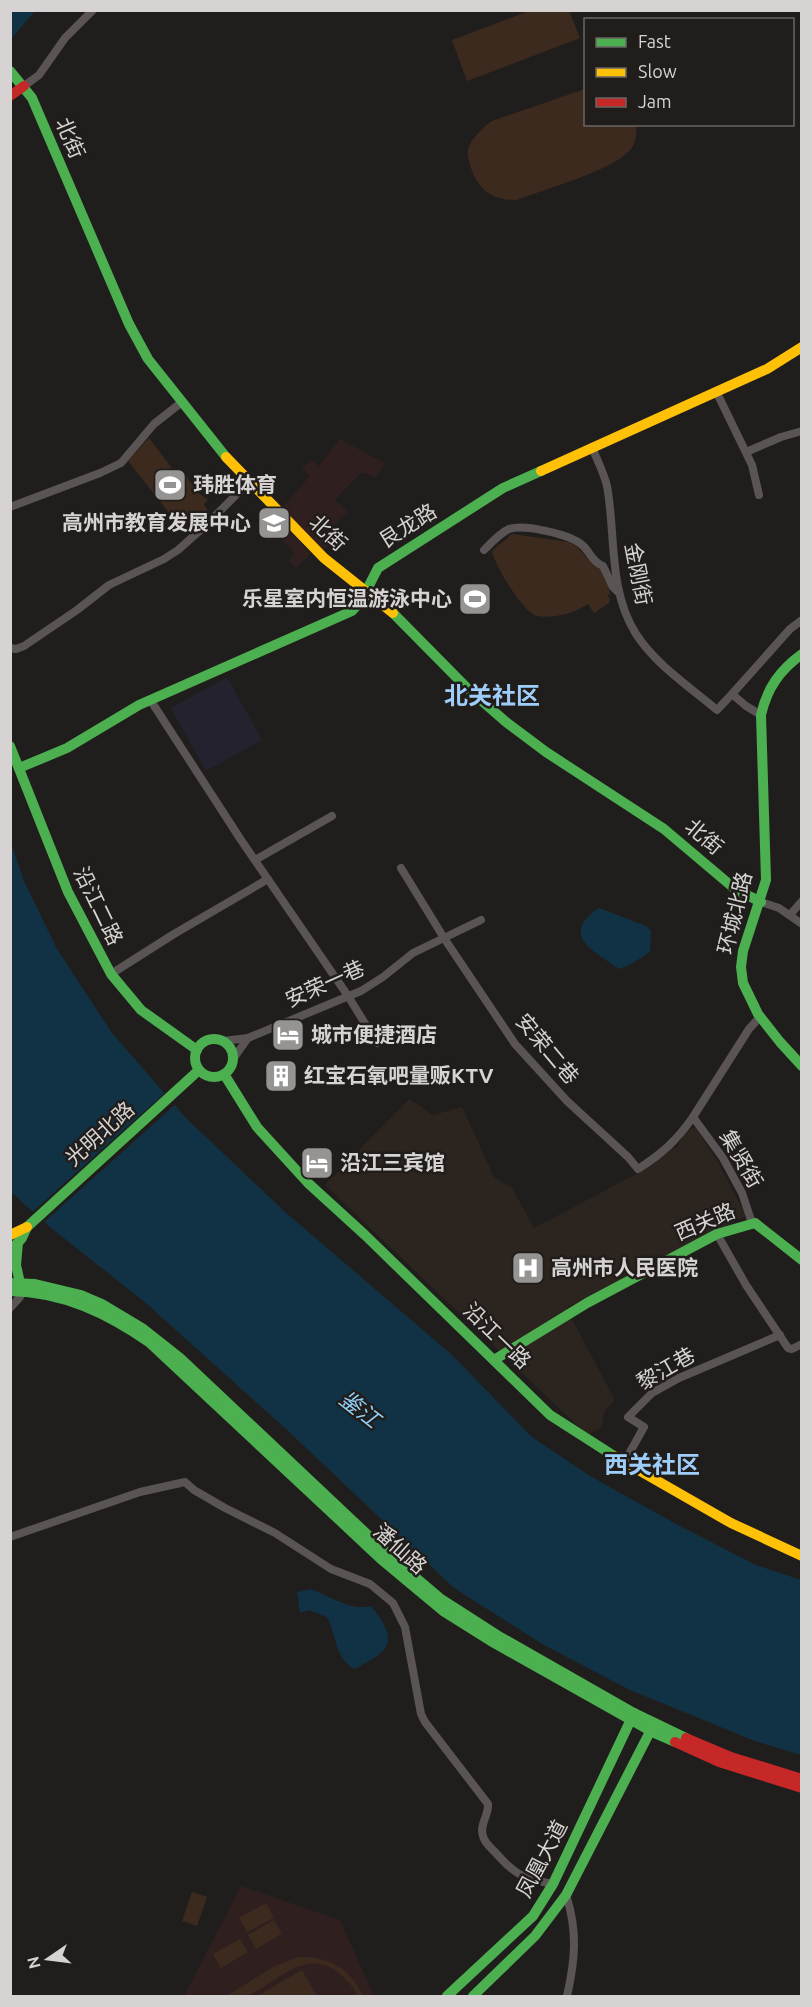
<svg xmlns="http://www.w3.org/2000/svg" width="812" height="2007" font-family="Ubuntu,'Noto Sans SC',sans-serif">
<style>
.commercial{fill:#252230}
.built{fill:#2c241f}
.education{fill:#301f1f}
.green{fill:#3d2a1f}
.water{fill:#113245}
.pier{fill:#201e1c}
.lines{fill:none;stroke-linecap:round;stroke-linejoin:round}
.street{stroke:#5a5454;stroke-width:8}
.fast{stroke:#4caf50;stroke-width:10}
.slow{stroke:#ffc107;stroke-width:10}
.jam{stroke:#c62828;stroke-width:10}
.labels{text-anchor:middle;stroke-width:5;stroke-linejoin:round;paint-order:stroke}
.street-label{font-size:21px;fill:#d6d3d2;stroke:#211d1b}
.poi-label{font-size:21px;font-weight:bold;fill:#d6d3d2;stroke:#211d1b;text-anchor:start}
.water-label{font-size:22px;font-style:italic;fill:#8fcff7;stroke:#211d1b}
.quarter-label{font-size:24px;font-weight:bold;fill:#9ecdf9;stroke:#211d1b}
</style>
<rect width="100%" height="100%" fill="#201e1c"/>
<polygon class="commercial" points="227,677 262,740 206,771 171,708"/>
<polygon class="built" points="409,1099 433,1115 462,1107 494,1177 512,1188 534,1228 638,1173 678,1146 683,1134 695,1126 719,1164 746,1216 566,1308 615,1400 604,1412 602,1427 587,1435 325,1185"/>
<g class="education">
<polygon points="340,439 386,464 375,477 362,472 335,499 347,512 327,532 334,540 323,551 282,508 310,476 302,469 311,460 319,466"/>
<polygon points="273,513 311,554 296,568 289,560 295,554 264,521"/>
<polygon points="241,1886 340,1920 374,1996 184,1996"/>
</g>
<g class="green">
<polygon points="529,11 569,11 580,38 467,81 452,40"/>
<path d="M585,89L586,124L636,125C637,134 636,144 629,151C613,170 543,190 516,200C493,200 479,191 471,168C469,162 467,155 468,149C472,138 483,127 492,121Z"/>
<polygon points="149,438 181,480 187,477 196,491 208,500 204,504 208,511 192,527 170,514 128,461"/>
<path d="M512,534L568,542L576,546L595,566L606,573L610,593L608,596L610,599L609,603L594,613L588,604C575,613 553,619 537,616C523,613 494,564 492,551Z"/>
<polygon points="192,1892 207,1897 197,1926 182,1921"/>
<polygon points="266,1903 274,1918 247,1932 239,1918"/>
<polygon points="274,1920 282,1934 256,1949 248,1935"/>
<polygon points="240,1939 248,1952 221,1968 213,1954"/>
<path d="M299,1957C330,1957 349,1967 363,1996H357C354,1987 348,1981 340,1974C306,1945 276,1984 246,1996C240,1998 233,1997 227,1996L273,1967Z"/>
<polygon points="302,1970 317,1996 257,1996"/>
</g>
<g class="water">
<polygon points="11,10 35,11 11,39 10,11"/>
<polygon points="10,841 24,881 57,949 112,1033 186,1118 285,1212 452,1355 532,1437 590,1476 676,1524 756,1565 801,1580 801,1755 755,1741 630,1690 544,1645 454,1588 285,1428 147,1304 51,1228 11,1192"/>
<path d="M599,908L646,926L651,931L650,952L631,964L619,969C596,952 558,936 599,908Z"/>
<path d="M310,1589C329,1595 351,1612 371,1606C400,1641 391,1651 354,1669C335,1658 336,1634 327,1617L309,1610L300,1613L297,1592Z"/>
</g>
<polygon class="pier" points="167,1091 177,1103 42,1224 30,1214"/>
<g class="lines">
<g class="street">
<polyline points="24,86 39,75 65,38 93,10"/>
<polyline points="716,391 752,465 759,495"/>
<path d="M592,447C597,460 604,473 607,486C616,535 608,590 636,634C656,665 690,687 717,710L732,694L746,706L761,715"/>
<polyline points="746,452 781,437 802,431"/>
<polyline points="10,507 100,473 121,463 154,424 182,402"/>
<path d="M484,550C491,543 500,533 509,529C524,524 568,534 581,544C590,551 592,562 603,566L613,587L618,592"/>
<polyline points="10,648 16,649 24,646 77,610 109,585 164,559 178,550 205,526 249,482"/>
<polyline points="732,694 790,629 802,620"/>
<polyline points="151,701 241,840 348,996 377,1043"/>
<polyline points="255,860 332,816"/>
<path d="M401,868L444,938L515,1044L567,1101L628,1157L638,1169C663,1153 676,1141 693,1117"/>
<polyline points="761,902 779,908 802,924"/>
<polyline points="790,915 802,901"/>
<polyline points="111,974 174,934 268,879"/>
<polyline points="223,1041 248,1038 361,991 383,977 413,953 481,920"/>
<polyline points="233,1059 248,1038"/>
<polyline points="752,1223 742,1193 723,1158 693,1117 749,1029 759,1018"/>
<polyline points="717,1234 746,1285 788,1348 792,1349 802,1344"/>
<polyline points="10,1308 20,1297 20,1286"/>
<polyline points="625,1461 644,1427 628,1417 652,1393 679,1378 780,1335"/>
<path d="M10,1537L140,1492L185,1482L194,1490L225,1508L275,1533L331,1569L370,1584L393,1603L405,1627L421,1714L425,1722L488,1804C489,1815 479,1825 483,1836C484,1842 490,1847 494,1851C515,1875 522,1878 553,1884"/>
<path d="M566,1895C578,1931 575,1961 567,1996"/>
</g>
<g class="fast">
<polyline points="10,71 32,98 129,324 148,359 226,457"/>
<polyline points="393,613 467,688 506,722 546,752 664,829 735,889 761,902"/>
<path d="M802,654C780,670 767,688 761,715L766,880L743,951L741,967L743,983L758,1014L780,1042L802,1066"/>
<polyline points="10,746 68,892 111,974 141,1010 197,1050"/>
<polyline points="19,768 67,748 139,705 352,611 361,601 378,568 503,488 541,471"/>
<circle cx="214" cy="1058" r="19"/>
<polyline points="224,1074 257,1127 308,1183 365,1235 550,1415 614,1456"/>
<polyline points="18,1242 16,1265 20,1283"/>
<polyline points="10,1251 22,1238 27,1227 199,1070"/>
<polyline points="10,1283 35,1284 81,1295 102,1304 142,1328 180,1358 388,1554 441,1599 497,1635 634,1713 686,1738"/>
<path d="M10,1291C63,1292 107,1313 150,1343L383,1561L443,1611L494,1643L654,1733L675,1742"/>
<polyline points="494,1360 587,1303 717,1234 755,1223 802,1260"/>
<polyline points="447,1996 533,1916 553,1884 634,1713"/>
<polyline points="473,1996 535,1936 566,1895 654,1724"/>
</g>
<g class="slow">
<polyline points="226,457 324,558 393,613"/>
<polyline points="541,471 767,369 802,347"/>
<polyline points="10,1235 27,1227"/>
<polyline points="614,1456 731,1523 802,1556"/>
</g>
<g class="jam">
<polyline points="10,96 24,86"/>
<polyline points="686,1738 731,1757 802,1779"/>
<polyline points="675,1742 719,1762 802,1788"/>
</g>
</g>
<defs>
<symbol id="stadium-square" viewBox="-11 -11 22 22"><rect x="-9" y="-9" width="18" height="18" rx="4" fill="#969492" stroke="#211d1b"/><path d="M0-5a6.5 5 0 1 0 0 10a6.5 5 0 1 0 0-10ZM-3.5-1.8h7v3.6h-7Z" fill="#fff"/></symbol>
<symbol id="school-square" viewBox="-11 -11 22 22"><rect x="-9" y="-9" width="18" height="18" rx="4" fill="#969492" stroke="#211d1b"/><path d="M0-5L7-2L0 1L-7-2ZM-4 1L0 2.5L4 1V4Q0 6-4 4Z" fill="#fff"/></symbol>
<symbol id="hotel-square" viewBox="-11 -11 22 22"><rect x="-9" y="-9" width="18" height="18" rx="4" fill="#969492" stroke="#211d1b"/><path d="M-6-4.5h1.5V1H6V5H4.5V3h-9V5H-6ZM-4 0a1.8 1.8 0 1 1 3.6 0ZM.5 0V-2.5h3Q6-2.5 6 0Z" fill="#fff"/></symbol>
<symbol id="building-square" viewBox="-11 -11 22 22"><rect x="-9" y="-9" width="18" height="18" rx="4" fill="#969492" stroke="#211d1b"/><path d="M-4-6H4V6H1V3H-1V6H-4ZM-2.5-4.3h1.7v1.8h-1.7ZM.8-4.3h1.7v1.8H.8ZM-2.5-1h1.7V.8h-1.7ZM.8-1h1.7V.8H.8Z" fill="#fff"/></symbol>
<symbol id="hospital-square" viewBox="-11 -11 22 22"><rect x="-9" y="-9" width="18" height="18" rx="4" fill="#969492" stroke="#211d1b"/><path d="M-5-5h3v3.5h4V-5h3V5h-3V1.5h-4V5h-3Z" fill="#fff"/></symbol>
</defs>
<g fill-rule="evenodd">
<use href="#stadium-square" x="151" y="466" width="38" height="38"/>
<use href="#school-square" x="255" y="504" width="38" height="38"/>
<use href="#stadium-square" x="456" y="580" width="38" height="38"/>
<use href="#hotel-square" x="269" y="1016" width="38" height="38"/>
<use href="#building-square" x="262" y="1057" width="38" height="38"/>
<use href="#hotel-square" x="298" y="1144" width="38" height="38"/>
<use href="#hospital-square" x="509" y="1249" width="38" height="38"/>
</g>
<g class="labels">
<g class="street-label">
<text transform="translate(70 138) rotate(67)" y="7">北街</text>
<text transform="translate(408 526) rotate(-32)" y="7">艮龙路</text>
<text transform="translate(328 533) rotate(43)" y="7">北街</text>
<text transform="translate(638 574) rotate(79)" y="7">金刚街</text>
<text transform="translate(704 837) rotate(40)" y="7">北街</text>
<text transform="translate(98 906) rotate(64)" y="7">沿江二路</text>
<text transform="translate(735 913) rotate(-76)" y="7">环城北路</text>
<text transform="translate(325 984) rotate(-24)" y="7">安荣一巷</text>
<text transform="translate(547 1049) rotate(50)" y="7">安荣二巷</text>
<text transform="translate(100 1134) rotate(-42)" y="7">光明北路</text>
<text transform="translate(741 1159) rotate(60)" y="7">集贤街</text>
<text transform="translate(705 1222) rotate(-23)" y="7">西关路</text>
<text transform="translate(497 1336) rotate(44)" y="7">沿江一路</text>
<text transform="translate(666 1369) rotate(-30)" y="7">黎江巷</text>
<text transform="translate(400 1549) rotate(42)" y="7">潘仙路</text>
<text transform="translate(542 1859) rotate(-62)" y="7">凤凰大道</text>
</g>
<g class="poi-label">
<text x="193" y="492">玮胜体育</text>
<text x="251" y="530" text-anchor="end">高州市教育发展中心</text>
<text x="452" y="606" text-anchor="end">乐星室内恒温游泳中心</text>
<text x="311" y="1042">城市便捷酒店</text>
<text x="304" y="1083">红宝石氧吧量贩KTV</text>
<text x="340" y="1170">沿江三宾馆</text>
<text x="551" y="1275">高州市人民医院</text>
</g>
<g class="water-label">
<text transform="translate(360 1409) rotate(38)" y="8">鉴江</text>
</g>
<g class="quarter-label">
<text x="492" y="704">北关社区</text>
<text x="652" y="1473">西关社区</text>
</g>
</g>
<rect width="812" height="2007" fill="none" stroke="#d6d3d2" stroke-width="24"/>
<rect x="584" y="18" width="210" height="108" fill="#211d1b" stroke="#696664" stroke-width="1.5"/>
<rect x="596" y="38" width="30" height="9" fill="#4caf50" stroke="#696664" stroke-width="1.5"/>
<text x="638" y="48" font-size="18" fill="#d6d3d2">Fast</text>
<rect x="596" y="68" width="30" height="9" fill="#ffc107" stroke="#696664" stroke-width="1.5"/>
<text x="638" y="78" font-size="18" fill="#d6d3d2">Slow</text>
<rect x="596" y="98" width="30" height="9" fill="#c62828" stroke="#696664" stroke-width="1.5"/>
<text x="638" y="108" font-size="18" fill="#d6d3d2">Jam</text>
<g transform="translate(48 1959) rotate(256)" stroke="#211d1b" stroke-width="4.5" paint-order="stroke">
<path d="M0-4.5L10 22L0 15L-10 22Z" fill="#d6d3d2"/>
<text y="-9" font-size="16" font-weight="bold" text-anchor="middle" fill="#d6d3d2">N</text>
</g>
</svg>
